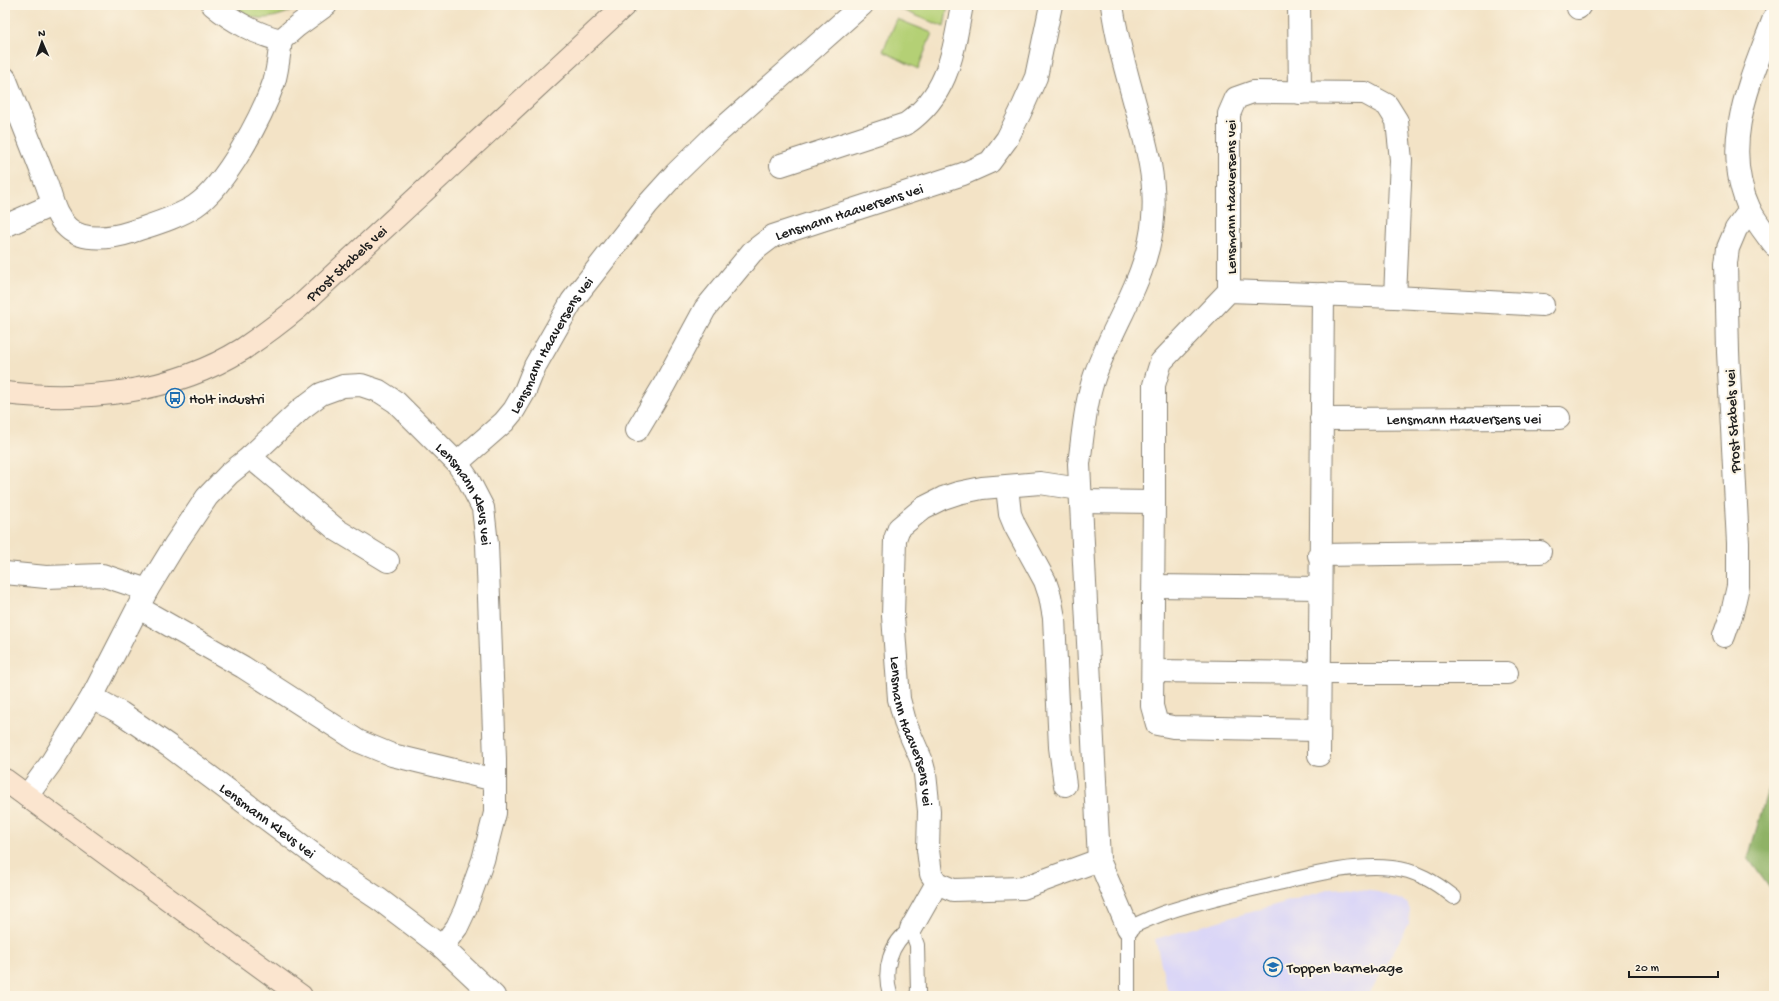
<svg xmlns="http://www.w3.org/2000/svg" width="1779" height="1001" font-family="'Gochi Hand',sans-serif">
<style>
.built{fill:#dad6f7}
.green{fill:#b4d075;stroke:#687648}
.forest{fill:#8fb266;stroke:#566741}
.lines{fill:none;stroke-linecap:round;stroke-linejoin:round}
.lane-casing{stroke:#888071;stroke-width:16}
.street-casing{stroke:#888071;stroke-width:24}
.secondary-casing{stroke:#888071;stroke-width:24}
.lane{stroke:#fff;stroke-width:14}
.street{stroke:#fff;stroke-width:22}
.secondary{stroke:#fbe5cf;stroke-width:22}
.labels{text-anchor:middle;stroke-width:4;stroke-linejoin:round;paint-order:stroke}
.street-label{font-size:15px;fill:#1c1c1c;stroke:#fcf5e5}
.poi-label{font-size:15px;fill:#1c1c1c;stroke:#fcf5e5;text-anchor:start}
</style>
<rect width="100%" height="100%" fill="#fcf5e5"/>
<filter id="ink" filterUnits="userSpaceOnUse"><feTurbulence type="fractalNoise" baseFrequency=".025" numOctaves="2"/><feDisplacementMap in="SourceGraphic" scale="8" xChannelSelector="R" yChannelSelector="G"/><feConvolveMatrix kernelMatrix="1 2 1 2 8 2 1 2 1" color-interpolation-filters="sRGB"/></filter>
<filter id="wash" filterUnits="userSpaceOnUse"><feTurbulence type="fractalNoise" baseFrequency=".012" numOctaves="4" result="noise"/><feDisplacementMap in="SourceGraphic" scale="16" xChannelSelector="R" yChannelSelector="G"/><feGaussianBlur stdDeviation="0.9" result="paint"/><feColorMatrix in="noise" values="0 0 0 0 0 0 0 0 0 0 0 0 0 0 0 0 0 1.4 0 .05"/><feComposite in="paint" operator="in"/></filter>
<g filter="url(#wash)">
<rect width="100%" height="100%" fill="#f3e3c6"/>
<polygon class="built" points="1345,888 1378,892 1396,898 1407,903 1410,910 1409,924 1368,996 1169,996 1155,939 1331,889"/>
<g class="green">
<path d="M234,5H306C280,15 257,29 234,5Z"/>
<polygon points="890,5 948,5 944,27"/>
<polygon points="897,19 932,33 918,69 883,51"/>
</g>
<polygon class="forest" points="1774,786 1774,894 1748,858 1768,789"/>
</g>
<g filter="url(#ink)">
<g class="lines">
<defs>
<g id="lane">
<path d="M892,996L890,994C883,970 890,943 911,929L917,945L918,992L916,996"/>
<path d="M1128,996V928C1141,923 1154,916 1167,912C1203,900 1241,892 1278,883C1316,874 1353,864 1392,868C1416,870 1435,882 1454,897"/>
</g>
<g id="street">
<path d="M213,5C232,21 258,35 281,40L297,26L326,5"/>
<path d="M1112,5C1116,35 1124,64 1132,93C1143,134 1157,175 1153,218C1149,275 1114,322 1095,375C1085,403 1083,435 1079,464L1099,860L1128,928"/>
<polyline points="1299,5 1300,93"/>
<polyline points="1578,8 1580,5"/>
<path d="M1774,18C1751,80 1719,144 1750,210C1756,222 1766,234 1774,245"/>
<path d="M5,78C18,112 32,146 45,180C52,196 53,215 68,228C83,242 113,238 131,232C151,225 177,218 195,206C226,185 262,117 274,82C278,69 279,54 281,40"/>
<path d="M781,165L906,124C949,94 953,52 962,5"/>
<polyline points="5,226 52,205"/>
<polyline points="1395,297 1543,305"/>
<path id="s1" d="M1321,419L1559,418"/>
<path id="s2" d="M637,430L664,385L705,309L752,252L773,236L963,174L990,162L1007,139L1020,113L1036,77L1051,5"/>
<polyline points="250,457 337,530 388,561"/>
<path id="s3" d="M457,463L504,422L514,410L525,391L535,366L572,301L647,205L675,174L714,136L862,5"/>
<polyline points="1007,487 1010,514 1015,526 1045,581 1050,596 1054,618 1060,747 1065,785"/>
<path id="s4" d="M1080,489L1040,483L982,488L958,493L943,498L923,508L899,528L895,539L893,616L899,699L906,725L921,759L925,774L929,811L928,850L931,874L937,883L953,890L1023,888L1099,860"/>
<polyline points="1081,501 1154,502 1154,385 1161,362 1229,291 1229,114 1236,98 1253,92 1365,93 1387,105 1397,121 1401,160 1395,297 1229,291"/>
<polyline points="1154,502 1152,706 1157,724 1173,727 1318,730"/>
<polyline points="1319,555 1540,552"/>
<polyline points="5,573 46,577 102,575 147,590"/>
<polyline points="1154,586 1319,588"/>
<polyline points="139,608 243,667 358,741 392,755 495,780"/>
<polyline points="1724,636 1732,613 1738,586 1738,543 1728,352 1726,263 1728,248 1736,229 1750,210"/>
<polyline points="1153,671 1318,673 1507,673"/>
<path id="s5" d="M92,697L121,713L169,746L332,868L380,900L442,947L494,996"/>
<polyline points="1319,755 1323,294"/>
<path id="s6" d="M27,796L51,763L92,697L147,590L174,546L207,497L229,474L250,457L301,409L321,394L343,386L361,385L379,391L396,402L457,463L468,479L483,508L487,544L495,759V813L483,860L465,910L457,927L442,947"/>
<polyline points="911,929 937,883"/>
</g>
<g id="secondary">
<path id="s7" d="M5,393C85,402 173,393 243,349C262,336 281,322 299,307L625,5"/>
<polyline points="5,780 301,996"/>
</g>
</defs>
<use href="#lane" class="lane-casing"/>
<use href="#street" class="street-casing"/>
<use href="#secondary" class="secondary-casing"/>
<use href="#lane" class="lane"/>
<use href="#street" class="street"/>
<use href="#secondary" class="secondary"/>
</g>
</g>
<defs>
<symbol id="bus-ring" viewBox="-11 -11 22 22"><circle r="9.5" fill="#fcf5e5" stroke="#1f6fb2" stroke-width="1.5"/><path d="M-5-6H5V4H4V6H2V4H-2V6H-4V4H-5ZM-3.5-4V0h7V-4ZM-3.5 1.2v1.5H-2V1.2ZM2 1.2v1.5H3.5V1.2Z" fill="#1f6fb2"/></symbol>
<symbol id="school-ring" viewBox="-11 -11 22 22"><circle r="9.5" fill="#fcf5e5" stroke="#1f6fb2" stroke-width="1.5"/><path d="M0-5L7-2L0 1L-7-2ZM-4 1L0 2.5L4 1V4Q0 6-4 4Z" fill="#1f6fb2"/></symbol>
</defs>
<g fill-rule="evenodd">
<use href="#bus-ring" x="164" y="387" width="22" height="22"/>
<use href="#school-ring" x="1262" y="956" width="22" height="22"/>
</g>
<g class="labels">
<g class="street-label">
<text transform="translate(1230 197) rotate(-90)" y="5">Lensmann Haaversens vei</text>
<text dy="5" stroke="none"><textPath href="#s2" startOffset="319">Lensmann Haaversens vei</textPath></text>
<text dy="5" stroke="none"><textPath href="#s7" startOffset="381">Prost Stabels vei</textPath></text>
<text dy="5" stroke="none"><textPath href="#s3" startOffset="153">Lensmann Haaversens vei</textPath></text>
<text dy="5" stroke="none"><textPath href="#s1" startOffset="143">Lensmann Haaversens vei</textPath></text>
<text transform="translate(1732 421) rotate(-93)" y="5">Prost Stabels vei</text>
<text dy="5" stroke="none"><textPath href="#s6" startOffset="702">Lensmann Klevs vei</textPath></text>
<text dy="5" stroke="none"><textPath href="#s4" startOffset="399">Lensmann Haaversens vei</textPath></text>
<text dy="5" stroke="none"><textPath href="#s5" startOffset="215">Lensmann Klevs vei</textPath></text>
</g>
<g class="poi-label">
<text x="189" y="403">Holt industri</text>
<text x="1287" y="972">Toppen barnehage</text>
</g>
</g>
<rect width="1779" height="1001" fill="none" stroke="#fcf5e5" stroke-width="20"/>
<g transform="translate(42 42) rotate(358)" stroke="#fcf5e5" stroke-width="3" paint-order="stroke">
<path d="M0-3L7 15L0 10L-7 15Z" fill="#1c1c1c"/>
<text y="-6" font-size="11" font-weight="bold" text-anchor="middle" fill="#1c1c1c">N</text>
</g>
<path d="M1629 971v6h89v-6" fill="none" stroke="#1c1c1c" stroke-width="2"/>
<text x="1635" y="971" font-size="12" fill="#1c1c1c" stroke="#fcf5e5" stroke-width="3" paint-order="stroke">20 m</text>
</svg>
